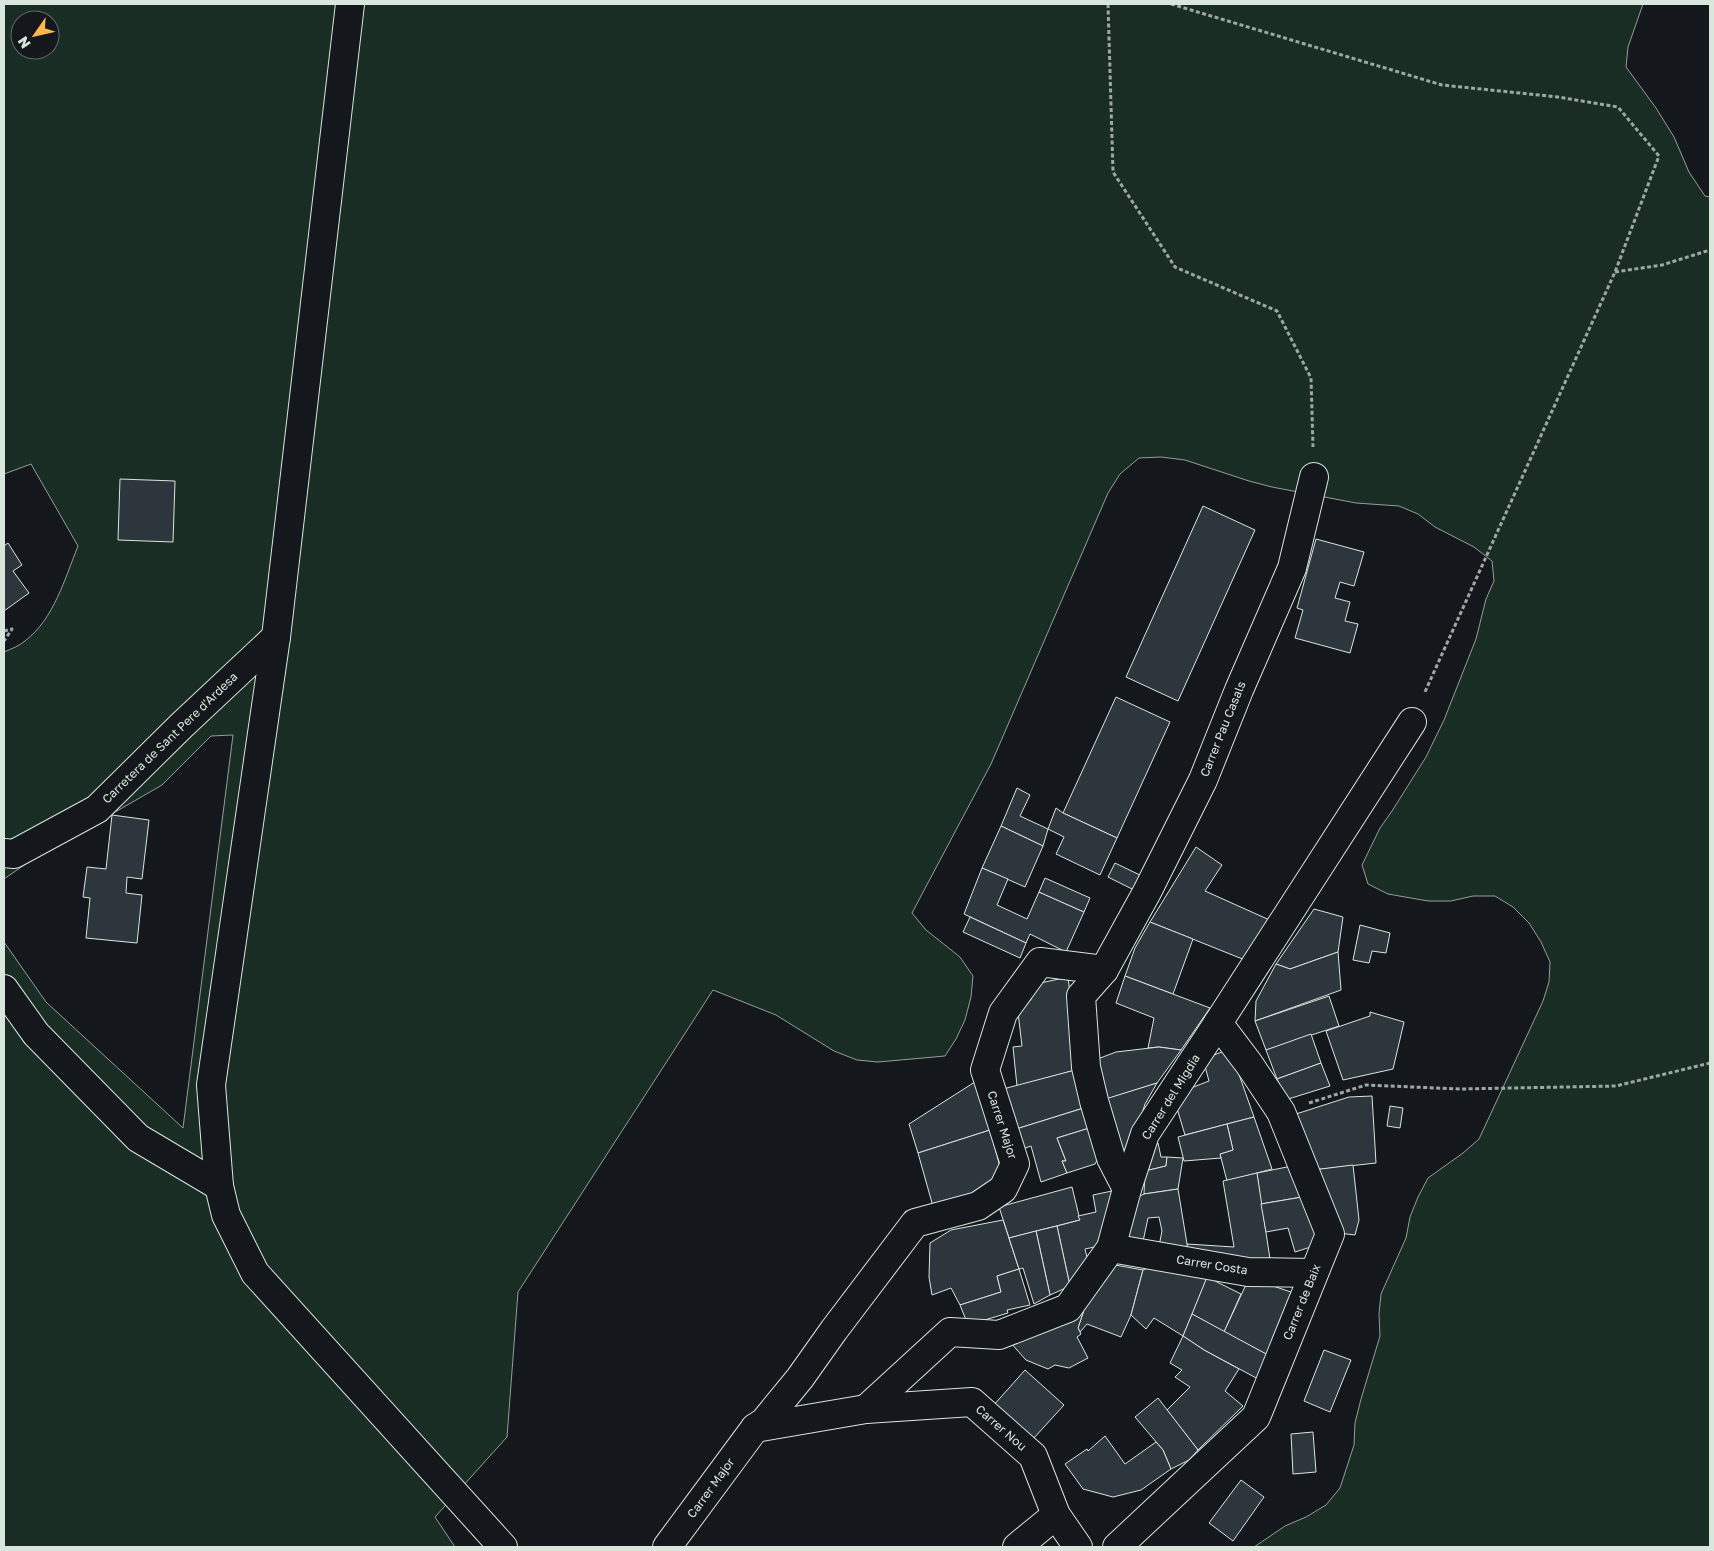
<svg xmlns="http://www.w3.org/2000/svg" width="1714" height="1551" font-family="'Golos Text',sans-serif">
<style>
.green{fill:#1a2d24;stroke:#939e99;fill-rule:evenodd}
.building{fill:#2c363c;stroke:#d8e6dc}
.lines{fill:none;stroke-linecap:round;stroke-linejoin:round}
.minor-casing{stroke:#d8e6dc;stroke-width:30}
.tertiary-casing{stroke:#d8e6dc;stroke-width:30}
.path{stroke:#9da8a2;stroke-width:3;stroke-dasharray:4 2.5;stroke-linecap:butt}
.minor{stroke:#14181c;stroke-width:28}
.tertiary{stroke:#14181c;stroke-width:28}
.labels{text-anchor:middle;stroke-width:4;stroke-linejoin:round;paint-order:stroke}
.street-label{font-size:12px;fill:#d8e6dc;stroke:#14181c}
</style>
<rect width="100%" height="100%" fill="#14181c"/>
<path class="green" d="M4,4H1643L1628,47L1626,67L1656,108L1674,137L1689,172L1705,196L1710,197V1547H1254L1285,1526L1306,1517L1326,1505L1340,1488L1354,1445L1355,1423L1361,1399L1380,1336L1379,1314L1381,1294L1406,1238L1410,1217L1418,1197L1428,1178L1463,1153L1479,1139L1543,1001L1549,982L1550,962L1541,942L1529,923L1513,907L1495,896H1473L1451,901H1428L1388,894L1368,884L1362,865L1380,828L1392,811L1426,757L1444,720L1476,639L1486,599L1494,581L1492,561L1474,547L1435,527L1418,514L1399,506L1356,503L1272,487L1249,481L1185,460L1161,457L1139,458L1120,474L1108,493L991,764L912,913L926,930L960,957L973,976L971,997L965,1020L956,1039L945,1056L878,1062L857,1060L834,1051L776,1015L713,990L518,1292L507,1437L435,1517L455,1547H4V942L46,1002L183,1128L233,735L211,736L162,785L27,863L4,879V652C11,649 19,646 25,641C54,619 65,578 78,546L31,464L4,474ZM20,20H50V50H20Z"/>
<g class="building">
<polygon points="120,479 175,481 173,542 118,540"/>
<polygon points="1203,506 1255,530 1178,701 1126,677"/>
<polygon points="1316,539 1364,552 1354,586 1340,582 1335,598 1350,602 1345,621 1358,624 1350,653 1295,638 1303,610 1297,608"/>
<polygon points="8,543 22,565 13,571 29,593 4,611 4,546"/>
<polygon points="1116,697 1170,722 1117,838 1063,813"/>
<polygon points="1017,788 1030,795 1020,816 1048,829 1043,846 1001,826"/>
<polygon points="1056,808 1063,813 1117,838 1100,875 1056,854 1064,837 1048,829"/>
<polygon points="112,815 149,820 142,879 127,877 126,893 142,895 137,943 86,938 90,898 83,897 87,867 106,869"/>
<polygon points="1001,826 1043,846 1025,887 982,868"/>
<polygon points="1196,847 1222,865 1205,891 1274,922 1245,960 1150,922"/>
<polygon points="1115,863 1146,878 1140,893 1108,877"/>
<polygon points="982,868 1008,879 997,905 1027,919 1039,892 1084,912 1066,952 1030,934 1026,943 964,914"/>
<polygon points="1045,878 1090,898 1084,912 1039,892"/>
<polygon points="1314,909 1343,917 1338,952 1290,969 1276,964"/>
<polygon points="970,917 1026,943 1020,958 963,932"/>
<polygon points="1150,922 1193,939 1173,994 1125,976 1135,948"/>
<polygon points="1360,925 1390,933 1386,953 1372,951 1369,963 1353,960"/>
<polygon points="1338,952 1341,990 1255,1021 1256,1001 1276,964 1290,969"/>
<polygon points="1125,976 1210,1008 1181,1050 1159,1047 1148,1048 1154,1018 1116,1003"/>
<polygon points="1068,977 1079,1069 1017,1086 1013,1047 1022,1046 1017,1004 1031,1000 1027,986"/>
<polygon points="1329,996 1339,1026 1266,1050 1255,1021"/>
<polygon points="1370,1012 1404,1022 1393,1069 1343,1080 1326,1031 1370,1016"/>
<polygon points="1311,1034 1321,1063 1277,1079 1266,1050"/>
<polygon points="1159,1047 1181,1050 1157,1083 1104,1100 1095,1060 1116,1052"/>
<polygon points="1230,1049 1254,1117 1185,1135 1173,1095 1209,1081 1203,1059"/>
<polygon points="1321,1063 1330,1086 1285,1100 1277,1079"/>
<polygon points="1079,1069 1090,1106 1013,1130 1003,1089"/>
<polygon points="978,1080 990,1130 918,1153 909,1124"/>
<polygon points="1157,1083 1145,1104 1129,1154 1117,1157 1099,1101"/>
<polygon points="1372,1096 1376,1163 1313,1170 1296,1114 1349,1097"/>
<polygon points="1090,1106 1096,1126 1057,1138 1066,1161 1062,1161 1067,1173 1041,1182 1031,1146 1020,1150 1013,1130"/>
<polygon points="1390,1106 1403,1108 1400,1128 1387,1126"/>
<polygon points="1254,1117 1272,1169 1227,1181 1220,1154 1233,1150 1227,1124"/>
<polygon points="1227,1124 1233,1150 1220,1154 1221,1158 1184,1161 1178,1137"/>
<polygon points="1096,1126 1103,1149 1095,1164 1067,1173 1062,1161 1066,1161 1057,1138"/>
<polygon points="990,1130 1003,1178 987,1196 934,1210 918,1153"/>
<polygon points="1158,1143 1161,1157 1167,1157 1166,1166 1145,1171 1146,1147"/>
<polygon points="1167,1157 1183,1158 1178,1189 1144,1194 1145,1171 1166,1166"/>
<polygon points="1297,1165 1308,1196 1261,1204 1257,1173"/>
<polygon points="1353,1165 1359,1220 1355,1235 1331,1232 1313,1170"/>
<polygon points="1257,1173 1270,1259 1243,1268 1188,1257 1187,1244 1234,1247 1223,1181"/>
<polygon points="1072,1187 1080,1220 1009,1238 999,1207"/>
<polygon points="1178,1189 1187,1244 1188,1257 1158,1251 1162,1231 1159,1217 1148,1218 1142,1246 1122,1242 1131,1200 1144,1194"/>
<polygon points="1112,1191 1103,1230 1104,1245 1085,1249 1089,1265 1070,1286 1057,1226 1080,1220 1078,1216 1096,1212 1093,1195"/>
<polygon points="1308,1196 1320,1244 1295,1252 1288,1228 1266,1232 1261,1204"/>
<polygon points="1003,1220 1019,1269 997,1276 1001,1292 960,1305 951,1288 932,1295 929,1277 930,1243 951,1230"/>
<polygon points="1057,1226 1070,1286 1050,1295 1036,1231"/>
<polygon points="1036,1231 1050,1295 1034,1304 1023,1268 1019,1269 1009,1238"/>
<polygon points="1104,1263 1143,1270 1131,1315 1121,1337 1087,1324 1080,1332 1078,1328 1084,1310 1104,1271"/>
<polygon points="1158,1264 1207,1278 1183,1336 1154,1318 1146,1329 1131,1315 1143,1270"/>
<polygon points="1019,1269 1030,1305 1007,1310 1008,1313 968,1325 960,1305 1001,1292 997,1276"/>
<polygon points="1207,1277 1241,1294 1224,1332 1192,1314"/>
<polygon points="1249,1278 1294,1293 1270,1356 1224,1332"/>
<polygon points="1079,1308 1084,1310 1078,1328 1081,1334 1077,1337 1088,1358 1069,1368 1055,1365 1048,1369 1026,1360 1009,1341"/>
<polygon points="1192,1314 1270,1356 1260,1380 1204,1350 1183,1336"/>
<polygon points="1183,1336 1204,1350 1239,1369 1225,1391 1243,1406 1198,1450 1167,1410 1190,1387 1175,1377 1182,1370 1170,1363"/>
<polygon points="1324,1350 1351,1360 1330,1412 1304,1401"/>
<polygon points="1025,1370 1064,1405 1033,1439 993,1406"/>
<polygon points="1158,1398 1198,1450 1189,1460 1171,1469 1163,1450 1135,1417"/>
<polygon points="1313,1432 1316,1472 1293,1474 1291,1434"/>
<polygon points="1105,1436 1125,1464 1156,1442 1163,1450 1171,1469 1141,1490 1113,1497 1083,1489 1065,1464 1087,1449 1088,1451"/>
<polygon points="1241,1480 1264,1497 1233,1541 1209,1523"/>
</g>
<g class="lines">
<defs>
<g id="minor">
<polyline points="4,853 14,854 97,809 181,726 276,637"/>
<polyline points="4,989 36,1034 138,1138 219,1186"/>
<polyline points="1127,1189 1111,1158 1094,1101 1086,1067 1081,996 1104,970 1147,892 1203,780 1239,690 1292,568 1314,477"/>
<polyline points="1111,1248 1248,1272 1313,1273"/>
<polyline points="866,1409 950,1332 999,1335 1068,1308 1111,1248 1127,1189 1145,1134 1218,1023 1412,722"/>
<polyline points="755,1428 764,1422 800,1378 834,1330 915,1223 978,1206 1003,1189 1015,1164 985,1070 1003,1013 1040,962 1104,970"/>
<polyline points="667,1547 755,1428 866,1409 972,1402 1033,1456 1056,1515 1078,1547"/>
<polyline points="1017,1547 1056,1515"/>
<polyline points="1117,1547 1256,1417 1330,1234 1281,1112 1249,1064 1218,1023"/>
</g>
<polyline id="tertiary" points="350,4 276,637 211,1085 219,1186 226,1215 255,1273 503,1547"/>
</defs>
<use href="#minor" class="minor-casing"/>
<use href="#tertiary" class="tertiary-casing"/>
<g class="path">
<polyline points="1108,4 1113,172 1175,267 1277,311 1311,378 1313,447"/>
<polyline points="1171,4 1442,85 1558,97 1618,107 1659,156 1615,272 1424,694"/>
<polyline points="1615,272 1662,265 1710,250"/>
<polyline points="4,631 12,629 4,641"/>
<polyline points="1309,1103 1366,1085 1460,1089 1616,1086 1710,1063"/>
</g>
<use href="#minor" class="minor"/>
<use href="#tertiary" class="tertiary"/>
</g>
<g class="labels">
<g class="street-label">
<text transform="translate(1223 729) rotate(-68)" y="4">Carrer Pau Casals</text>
<text transform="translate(170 738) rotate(-44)" y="4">Carretera de Sant Pere d'Ardesa</text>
<text transform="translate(1171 1097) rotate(-58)" y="4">Carrer del Migdia</text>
<text transform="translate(1002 1125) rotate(72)" y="4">Carrer Major</text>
<text transform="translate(1212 1265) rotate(9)" y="4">Carrer Costa</text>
<text transform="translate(1302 1302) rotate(-68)" y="4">Carrer de Baix</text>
<text transform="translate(1001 1428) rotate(41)" y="4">Carrer Nou</text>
<text transform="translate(711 1488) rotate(-54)" y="4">Carrer Major</text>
</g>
</g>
<rect width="1714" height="1551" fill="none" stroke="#d8e6dc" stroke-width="10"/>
<g transform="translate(35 35) rotate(236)"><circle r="24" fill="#14181c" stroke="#626a69"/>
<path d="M0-4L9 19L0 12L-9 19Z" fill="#ffb74d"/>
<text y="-8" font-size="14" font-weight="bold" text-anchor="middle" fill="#d8e6dc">N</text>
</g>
</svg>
